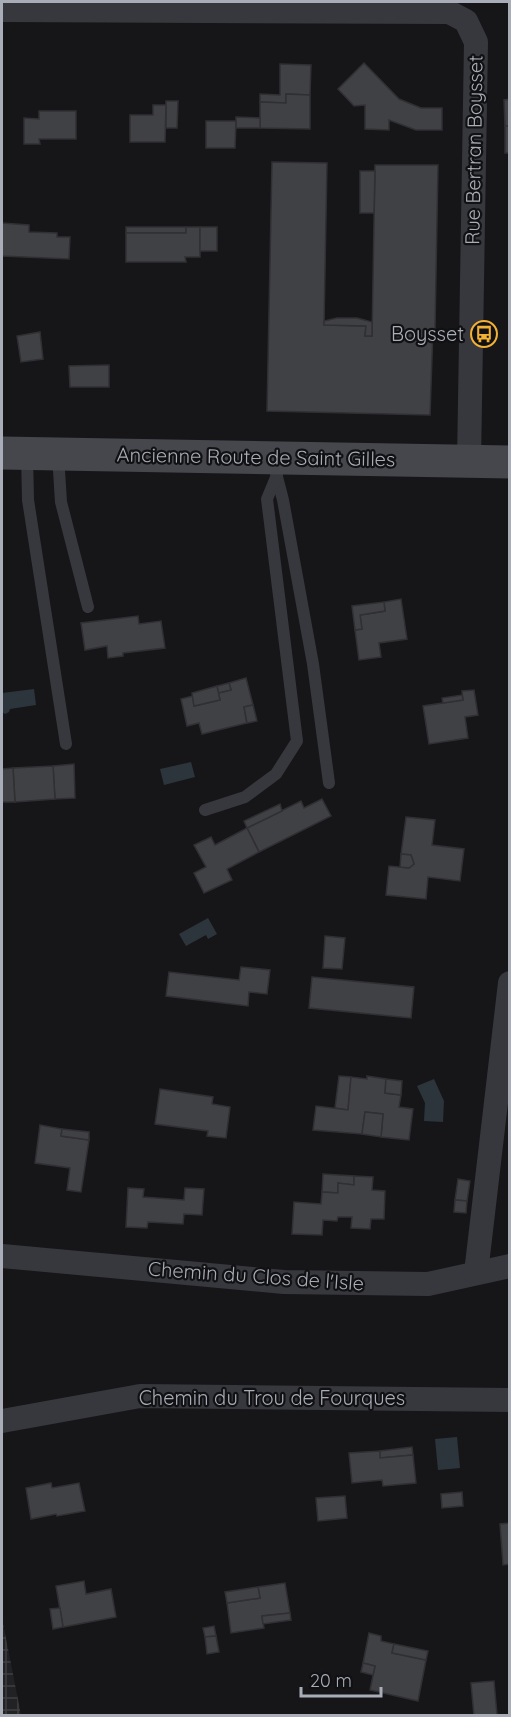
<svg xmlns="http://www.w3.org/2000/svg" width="511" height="1717" font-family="Quicksand,sans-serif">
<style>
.industrial{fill:url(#industrial-grid)}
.water{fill:#2c353c}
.building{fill:#404145;stroke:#303034;stroke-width:1.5}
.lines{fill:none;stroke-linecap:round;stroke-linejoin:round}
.lane{stroke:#37383d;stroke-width:12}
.street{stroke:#37383d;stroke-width:24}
.secondary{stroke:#45474d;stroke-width:33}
.labels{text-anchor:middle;stroke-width:4.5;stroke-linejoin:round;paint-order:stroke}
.street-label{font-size:20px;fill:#a8adb8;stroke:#111113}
.poi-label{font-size:20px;fill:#a8adb8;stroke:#111113;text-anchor:end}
</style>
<defs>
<pattern id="industrial-grid" width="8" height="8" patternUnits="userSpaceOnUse" patternTransform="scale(1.5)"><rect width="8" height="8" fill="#222225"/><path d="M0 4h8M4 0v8" fill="none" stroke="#3f3f43"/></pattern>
</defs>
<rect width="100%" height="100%" fill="#161618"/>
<polygon class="industrial" points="2,1618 21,1715 2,1715"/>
<g class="water">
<polygon points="34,689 36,705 10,709 9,712 5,714 2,712 2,693"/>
<polygon points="191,762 195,777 164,785 160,769"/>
<polygon points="208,918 217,934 208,939 206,935 186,946 179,934"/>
<polygon points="434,1079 444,1101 443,1122 424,1121 425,1103 417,1086"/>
<polygon points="457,1437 460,1468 438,1470 435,1439"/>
</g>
<g class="building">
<polygon points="364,63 399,99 421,108 442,108 442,130 416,130 389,120 389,130 365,129 365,105 354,106 338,89"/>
<polygon points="280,64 311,65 310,95 286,94 286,103 260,102 260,94 280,95"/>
<polygon points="286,94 310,95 310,129 260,128 260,102 286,103"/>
<polygon points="510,99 510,126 505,126 504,100"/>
<polygon points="166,101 178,101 177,128 166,128"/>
<polygon points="153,105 166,105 165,142 130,142 130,115 153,115"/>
<polygon points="39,111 76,111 76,139 39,139 40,144 24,144 24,118 39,119"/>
<polygon points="236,117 260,118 260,128 236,128"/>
<polygon points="206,121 236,121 235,148 206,148"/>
<rect x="505" y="126" width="5" height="27"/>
<polygon points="272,162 327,163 324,325 366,326 365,336 372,336 375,165 438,165 435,329 433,329 430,415 267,411"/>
<polygon points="360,171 375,171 374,213 360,213"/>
<polygon points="2,223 29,225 29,232 57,233 57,237 70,237 69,259 2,256"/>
<rect x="126" y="227" width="60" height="6"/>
<polygon points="186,227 200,227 200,257 185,257 186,262 126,262 126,233 186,233"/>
<rect x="200" y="227" width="17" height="24"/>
<polygon points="337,318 357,318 372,322 372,336 365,336 366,326 324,325 324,321"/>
<polygon points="40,332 43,359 21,362 17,336"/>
<polygon points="109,365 109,387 70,387 69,366"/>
<polygon points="401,599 407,639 379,643 381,657 359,660 355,630 362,629 360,615 385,611 384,602"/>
<polygon points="384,602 385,611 360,615 362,629 355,630 352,606"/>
<polygon points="138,616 139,624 161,621 165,648 123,653 123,656 108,658 107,646 85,650 81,623"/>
<polygon points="246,678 253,705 244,707 247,723 202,734 199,723 187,726 181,699 193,696 194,706 220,700 218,693 231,690 229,683"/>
<polygon points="229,683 231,690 218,693 217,686"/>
<polygon points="217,686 220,700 194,706 192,693"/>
<polygon points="474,690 478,715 465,717 468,738 429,744 423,706 463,700 462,691"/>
<polygon points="462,695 463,700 443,703 442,698"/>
<polygon points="253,705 257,721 247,723 244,707"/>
<polygon points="74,764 75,798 55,799 53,766"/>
<polygon points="53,766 55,799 15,802 13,768"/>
<polygon points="13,768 15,802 2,802 2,769"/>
<polygon points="322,799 331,816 259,852 247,828 301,801 304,808"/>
<polygon points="280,804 282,811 247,828 244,821"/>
<polygon points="406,817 435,820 432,845 464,849 460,881 428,877 426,899 386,895 389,866 409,868 414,864 411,855 401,854"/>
<polygon points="247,828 259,852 227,869 232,880 204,893 194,873 206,867 194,845 211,837 215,845"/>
<polygon points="401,854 411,855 414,864 409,868 400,867"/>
<polygon points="325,936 345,938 342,969 323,968"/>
<polygon points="241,967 270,970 267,994 249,992 248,1006 166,996 169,972 239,980"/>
<polygon points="312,977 414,987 411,1018 309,1008"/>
<polygon points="339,1076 351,1077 348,1110 335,1108"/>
<polygon points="367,1076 386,1079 385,1093 401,1095 399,1107 413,1109 409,1140 381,1137 383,1114 365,1112 362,1134 313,1130 316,1106 348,1110 351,1077 367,1079"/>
<polygon points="386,1079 402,1081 401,1095 385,1093"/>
<polygon points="160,1089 213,1097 212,1104 230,1107 226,1138 207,1136 208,1131 155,1124"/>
<polygon points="365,1112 383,1114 381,1137 362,1134"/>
<polygon points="40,1125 62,1129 61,1136 89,1140 81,1192 67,1190 70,1168 35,1163"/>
<polygon points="62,1129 89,1132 89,1140 61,1136"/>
<polygon points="323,1174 354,1176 354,1185 338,1183 338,1193 322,1192"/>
<polygon points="354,1176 373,1177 372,1190 385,1191 384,1219 371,1219 370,1229 351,1228 352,1217 338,1217 337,1221 323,1220 322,1235 292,1234 294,1202 321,1204 322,1192 338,1193 338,1183 354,1185"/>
<polygon points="458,1179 470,1181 467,1201 455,1200"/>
<polygon points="128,1188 144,1189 143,1197 184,1200 185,1188 204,1189 202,1215 184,1214 183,1224 148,1222 147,1228 126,1227"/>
<polygon points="455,1200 467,1201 466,1213 454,1212"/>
<polygon points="412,1447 413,1455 380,1458 380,1451"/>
<polygon points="380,1451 380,1458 413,1455 416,1483 383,1486 382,1480 352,1483 349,1453"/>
<polygon points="51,1483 52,1488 79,1483 85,1511 57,1516 56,1514 31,1519 26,1488"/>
<polygon points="462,1492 463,1506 442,1508 441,1494"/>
<polygon points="345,1496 347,1518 318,1521 316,1498"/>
<polygon points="510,1523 510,1564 503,1565 500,1524"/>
<polygon points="84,1581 86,1594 111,1589 116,1617 63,1627 56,1586"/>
<polygon points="285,1583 290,1613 262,1616 264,1628 231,1633 227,1603 260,1598 258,1587"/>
<polygon points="258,1587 260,1598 227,1603 225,1592"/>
<polygon points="60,1608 63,1627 53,1629 50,1609"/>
<polygon points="290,1613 291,1620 263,1624 262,1616"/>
<polygon points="214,1626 216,1636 205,1637 203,1628"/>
<polygon points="369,1633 381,1636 381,1641 394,1644 392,1653 426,1660 418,1701 370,1690 375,1666 363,1663"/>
<polygon points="216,1636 219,1652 207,1654 205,1637"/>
<polygon points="394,1644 428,1651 426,1660 392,1653"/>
<polygon points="363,1663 375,1666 373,1675 361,1672"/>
<polygon points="494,1681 497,1715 474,1716 471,1683"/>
</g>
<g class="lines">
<g class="lane">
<polyline points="27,455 28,500 66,744"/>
<polyline points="58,455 61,502 88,607"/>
<polyline points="276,473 283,500 313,664 329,783"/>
<polyline points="205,810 245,797 276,774 297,741 267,499 277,475"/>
</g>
<g class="street">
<polyline points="2,10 449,12 466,21 476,42 469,461"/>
<polyline points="2,1256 284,1282 428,1284 510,1266"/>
<polyline points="476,1273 510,983"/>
<polyline points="2,1421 140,1396 510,1400"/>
</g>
<polyline class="secondary" points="2,453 510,462"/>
</g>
<defs>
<symbol id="bus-ring" viewBox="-11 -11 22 22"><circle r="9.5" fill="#111113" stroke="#f2b134" stroke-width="1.5"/><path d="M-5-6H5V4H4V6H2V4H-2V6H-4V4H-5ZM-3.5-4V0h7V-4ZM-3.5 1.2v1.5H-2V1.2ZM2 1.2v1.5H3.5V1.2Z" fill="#f2b134"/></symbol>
</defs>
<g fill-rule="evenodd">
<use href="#bus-ring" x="469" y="319" width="30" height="30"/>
</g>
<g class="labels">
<g class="street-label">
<text transform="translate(474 150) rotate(-89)" y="7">Rue Bertran Boysset</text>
<text transform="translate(256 457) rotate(1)" y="7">Ancienne Route de Saint Gilles</text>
<text transform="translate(256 1276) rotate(4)" y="7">Chemin du Clos de l'Isle</text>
<text x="272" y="1405">Chemin du Trou de Fourques</text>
</g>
<g class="poi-label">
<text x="464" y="341">Boysset</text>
</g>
</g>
<rect width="511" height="1717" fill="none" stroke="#a8adb8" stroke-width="6"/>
<path d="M301 1687v9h80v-9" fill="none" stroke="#a8adb8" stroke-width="3"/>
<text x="310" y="1687" font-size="18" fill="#a8adb8" stroke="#111113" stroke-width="4.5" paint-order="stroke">20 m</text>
</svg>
